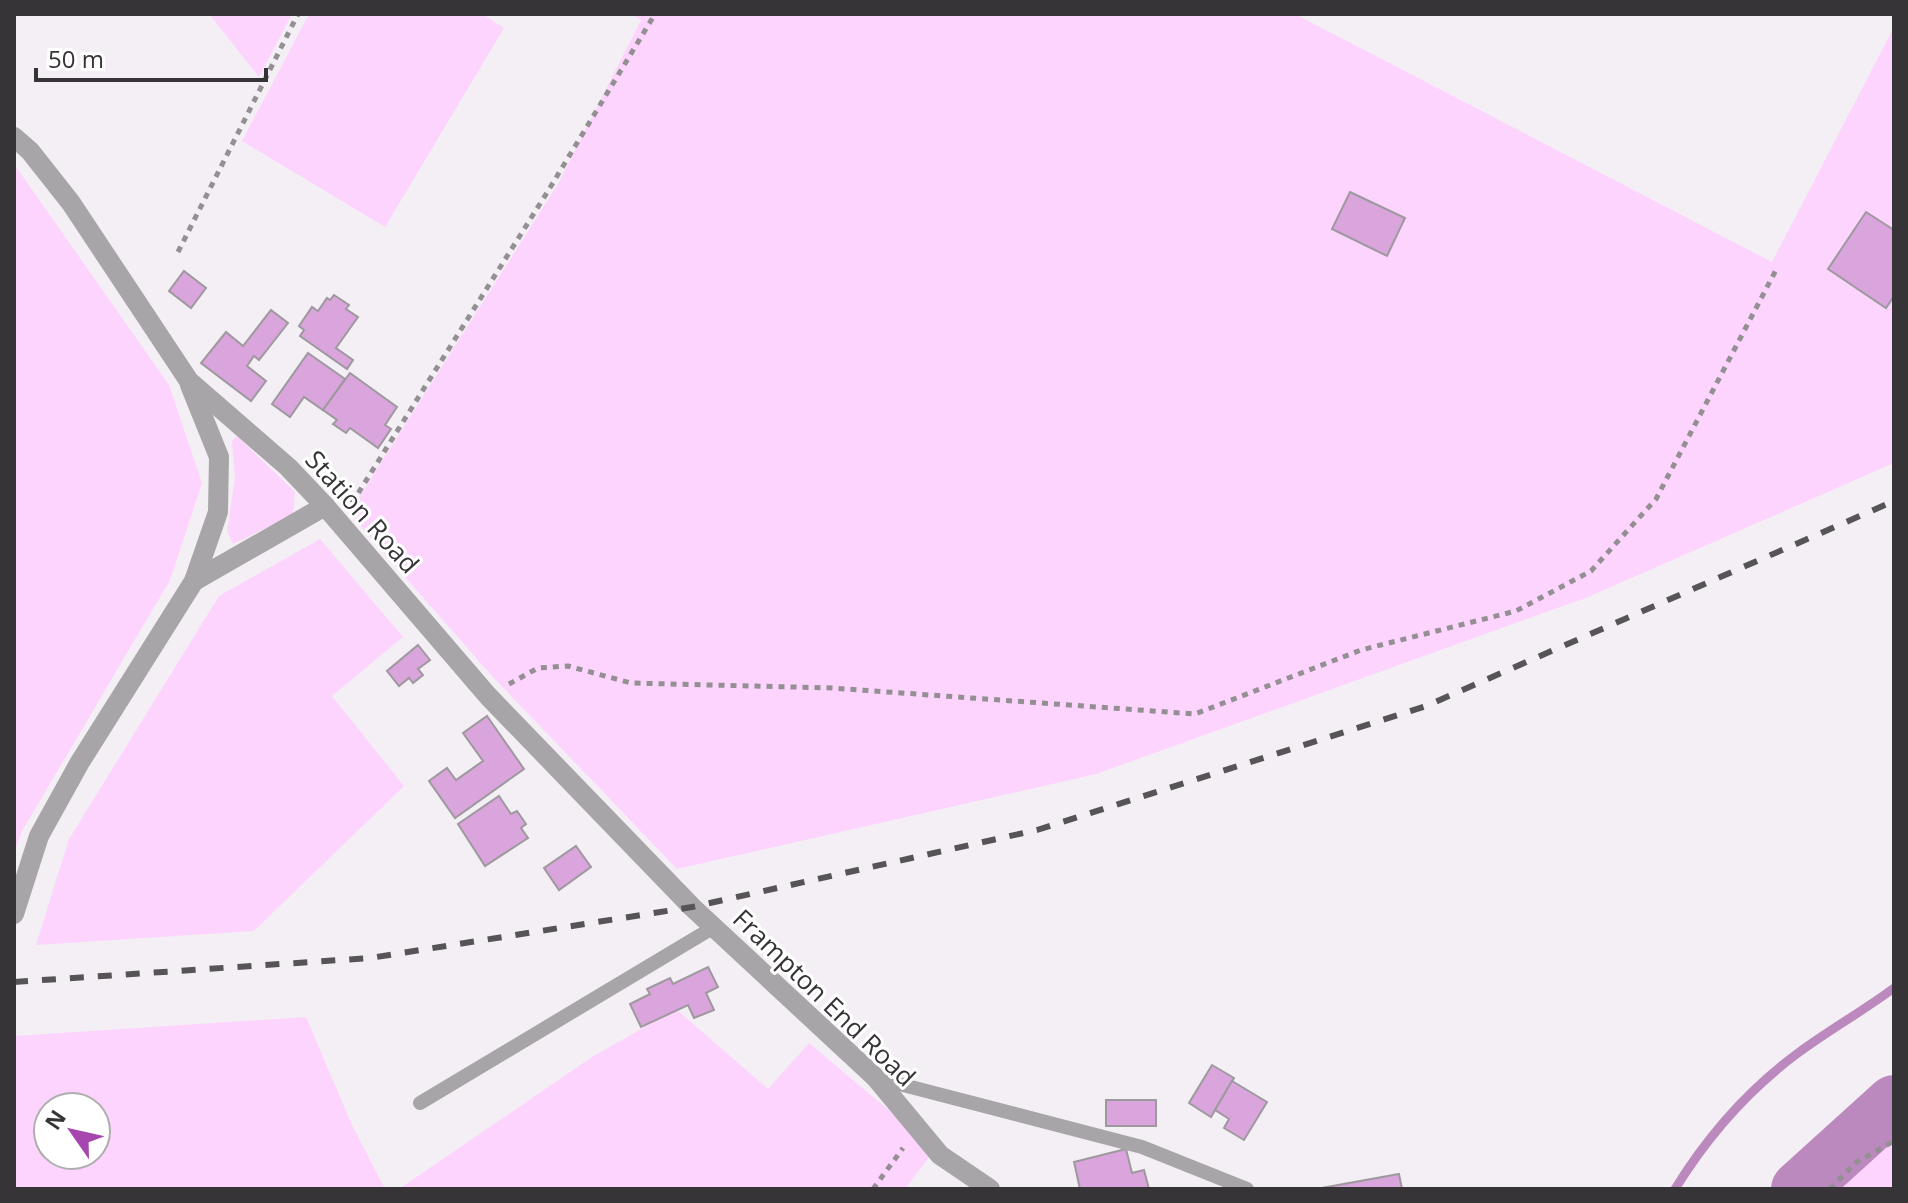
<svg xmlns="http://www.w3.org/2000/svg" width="1908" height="1203" font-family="'Open Sans',sans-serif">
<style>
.green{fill:#fdd4fe;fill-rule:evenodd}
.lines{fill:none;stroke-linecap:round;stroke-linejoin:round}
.stream{stroke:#bc89be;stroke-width:9}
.river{stroke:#bc89be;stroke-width:56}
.building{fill:#d9a5dc;stroke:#9e999e;stroke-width:2}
.path{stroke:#938f93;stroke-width:5;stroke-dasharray:6 6;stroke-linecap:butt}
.service{stroke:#a7a5a7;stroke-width:14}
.minor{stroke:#a7a5a7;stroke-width:20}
.rail{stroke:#575457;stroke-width:6;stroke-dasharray:14 14;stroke-linecap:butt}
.labels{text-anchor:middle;stroke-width:6;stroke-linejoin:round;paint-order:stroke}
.street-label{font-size:26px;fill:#363436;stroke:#fff}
</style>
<rect width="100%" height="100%" fill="#f4eff4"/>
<g class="green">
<polygon points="209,14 292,14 259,77"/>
<polygon points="309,14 482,14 504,28 385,227 242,141"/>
<polygon points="632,14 1295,14 1772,262 1894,27 1894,463 1588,597 1096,774 677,869 492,676 349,513 558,184 641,20"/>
<polygon points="14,164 169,385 202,483 170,580 22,831 14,853"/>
<polygon points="237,436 295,492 293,515 233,544 227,531 235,478 232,441"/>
<polygon points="320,539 403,637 332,696 404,786 254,931 36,945 69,839 219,596"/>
<polygon points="676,1009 768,1089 809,1043 935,1149 905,1189 399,1189 592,1057"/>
<path d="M306,1017L352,1125L385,1189H14V1036ZM48,1107H96V1155H48Z"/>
<polygon points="1894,1124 1894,1189 1810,1189"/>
</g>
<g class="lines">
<path class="stream" d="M1675,1189C1707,1137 1748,1090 1798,1053C1829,1030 1863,1011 1894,988"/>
<polyline class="river" points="1799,1189 1894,1103"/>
</g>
<g class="building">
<polygon points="1350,192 1405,218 1387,256 1332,229"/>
<polygon points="1866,212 1894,230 1894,296 1886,308 1828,269"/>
<polygon points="184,271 206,288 191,308 169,291"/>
<polygon points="334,295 349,305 346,309 358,317 336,348 353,360 347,369 300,336 304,330 299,326 312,307 318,311 327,298 330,300"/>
<polygon points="271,310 288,323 259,360 254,356 247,366 266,381 251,401 201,363 226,332 243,346"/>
<polygon points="308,353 345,379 323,410 304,397 290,417 272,404"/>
<polygon points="350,373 397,407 385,425 391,429 378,448 350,428 346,433 333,424 337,420 323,410"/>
<polygon points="418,645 430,660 418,669 423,675 413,683 409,678 399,686 387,671"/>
<polygon points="487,716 524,769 455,818 429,781 447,768 456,780 483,761 463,733"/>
<polygon points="499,796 511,814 517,811 526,824 521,828 528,838 485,866 458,824"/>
<polygon points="576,846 591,867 559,890 544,868"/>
<polygon points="708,967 718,987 706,993 714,1010 694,1018 688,1005 641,1027 630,1004 650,994 647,989 670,978 673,984"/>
<polygon points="1212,1065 1234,1078 1211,1117 1189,1103"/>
<polygon points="1232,1081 1267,1102 1244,1140 1224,1128 1229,1119 1215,1110"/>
<rect x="1106" y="1100" width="50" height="26"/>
<polygon points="1126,1149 1132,1173 1144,1170 1149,1189 1080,1189 1074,1162"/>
<polygon points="1399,1174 1402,1189 1316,1189"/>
</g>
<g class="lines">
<g class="path">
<polyline points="178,252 298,14"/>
<polyline points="352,503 548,191 655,14"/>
<polyline points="509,684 538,668 568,666 631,683 832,688 1195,714 1361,650 1516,611 1591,571 1656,499 1776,270"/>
<polyline points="873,1189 903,1148"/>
<polyline points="1830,1189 1855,1163 1894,1141"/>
</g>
<g class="service">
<polyline points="876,1078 1142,1147 1247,1189"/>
<polyline points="420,1103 714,927"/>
</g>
<g class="minor">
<polyline points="14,137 30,151 71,203 189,381 288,467 325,506 488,696 692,907 876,1078 940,1155 990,1189"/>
<polyline points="194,581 325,506"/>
<polyline points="14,914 39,836 80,762 194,581 218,512 219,457 190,385"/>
</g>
<polyline class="rail" points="14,982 370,958 692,907 1037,830 1426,706 1894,501"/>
</g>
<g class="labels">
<g class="street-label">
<text transform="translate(362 512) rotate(48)" y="9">Station Road</text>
<text transform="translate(824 998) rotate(44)" y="9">Frampton End Road</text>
</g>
</g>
<rect width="1908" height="1203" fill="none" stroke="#363436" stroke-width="32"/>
<g transform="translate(72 1131) rotate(304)"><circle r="38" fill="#ffffff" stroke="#afaeaf" stroke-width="2"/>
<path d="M0-6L14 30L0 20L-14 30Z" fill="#a746ae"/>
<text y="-12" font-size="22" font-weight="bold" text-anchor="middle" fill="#363436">N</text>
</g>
<path d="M36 68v12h230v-12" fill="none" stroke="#363436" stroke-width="4"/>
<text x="48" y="68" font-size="24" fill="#363436" stroke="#ffffff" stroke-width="6" paint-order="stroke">50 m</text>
</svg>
